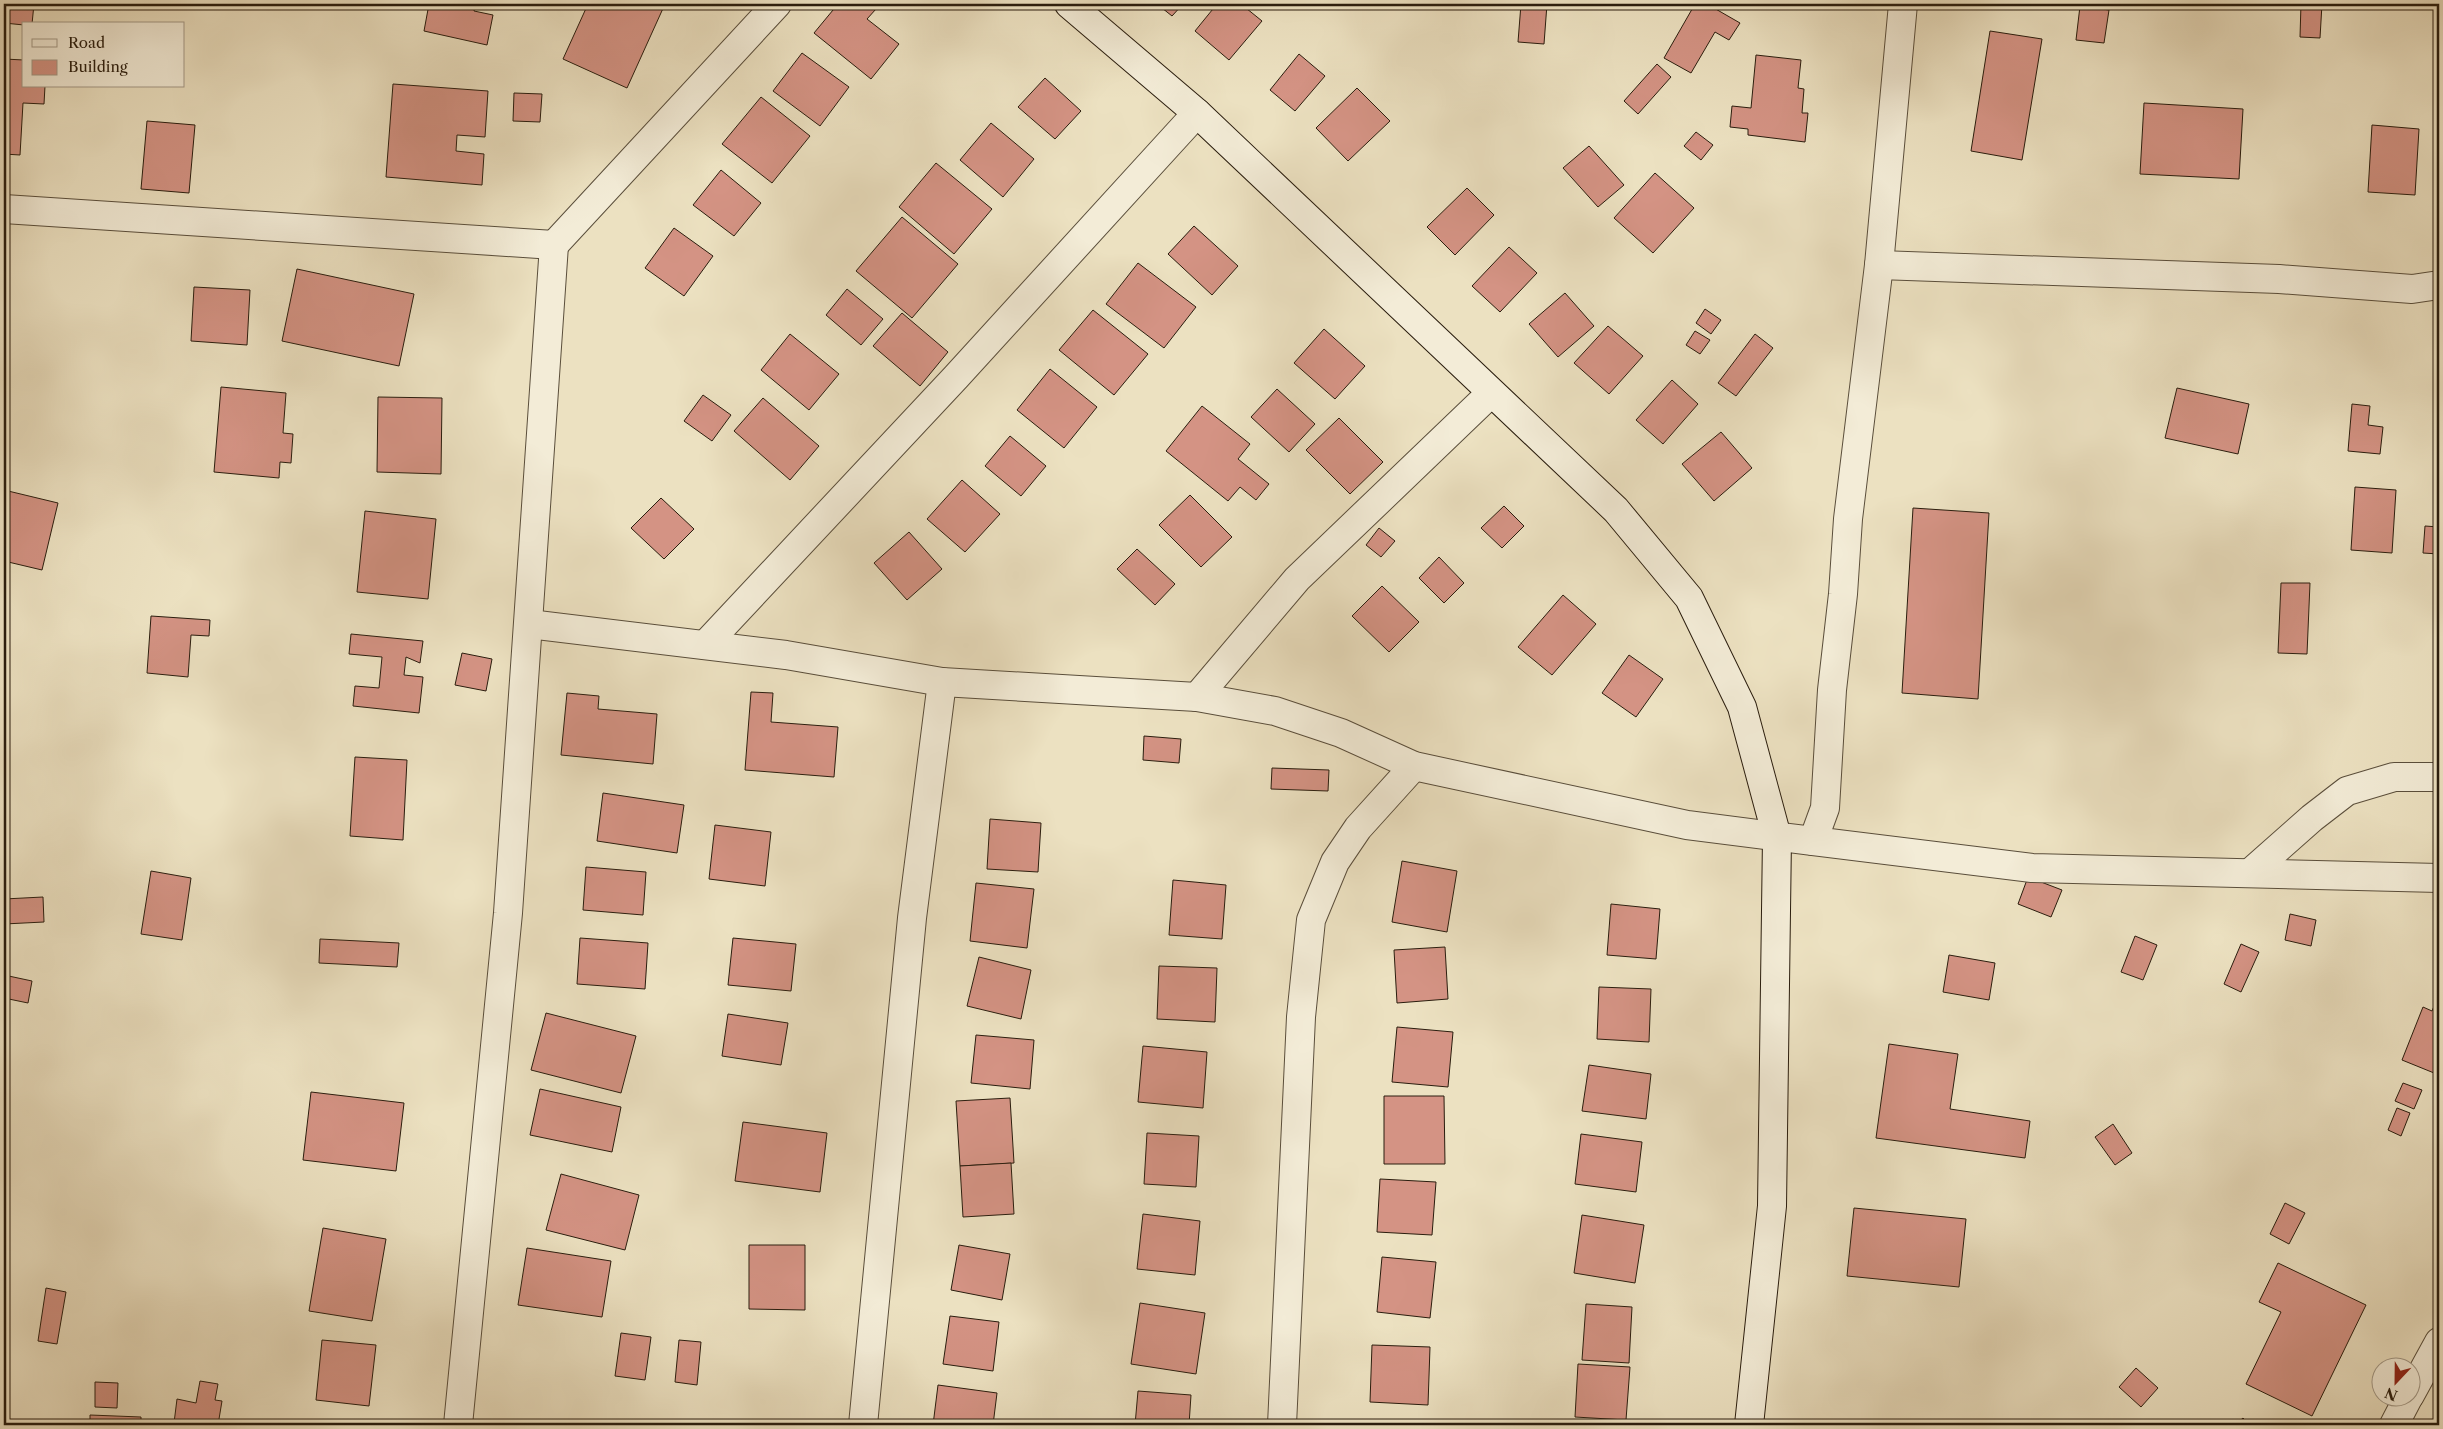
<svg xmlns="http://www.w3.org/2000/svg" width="2443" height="1429" font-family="'Libre Caslon Text',serif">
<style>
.building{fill:#d49384;stroke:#2a1d0e}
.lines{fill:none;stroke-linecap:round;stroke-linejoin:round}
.minor-casing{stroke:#5a4e3b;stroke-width:30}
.secondary-casing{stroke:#2a1d0e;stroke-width:30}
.minor{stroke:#f3ecd7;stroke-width:28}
.secondary{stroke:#f3ecd7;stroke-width:28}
</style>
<rect width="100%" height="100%" fill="#ece1c1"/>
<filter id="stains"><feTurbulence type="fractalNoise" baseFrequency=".004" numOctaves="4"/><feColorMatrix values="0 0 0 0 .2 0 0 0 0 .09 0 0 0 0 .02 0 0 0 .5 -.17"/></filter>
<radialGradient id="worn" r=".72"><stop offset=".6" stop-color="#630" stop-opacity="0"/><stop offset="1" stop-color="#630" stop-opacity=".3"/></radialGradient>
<g class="building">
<polygon points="4,4 34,4 32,24 24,25 4,23"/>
<polygon points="429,4 475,4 474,11 493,15 487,45 424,31"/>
<polygon points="588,4 665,4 627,88 563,59"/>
<polygon points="838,4 869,4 876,9 867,19 899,44 871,79 814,33"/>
<polygon points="924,4 935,4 930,10"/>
<polygon points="1157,4 1183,4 1172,16"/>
<polygon points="1217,4 1241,4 1262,21 1229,60 1195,31"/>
<polygon points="1521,4 1547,4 1544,44 1518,42"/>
<polygon points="1695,4 1707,4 1740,23 1729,40 1715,32 1691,73 1664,58"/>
<polygon points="2301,4 2322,4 2320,38 2300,37"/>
<polygon points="2080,6 2109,10 2104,43 2076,40"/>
<polygon points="1990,31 2042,39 2022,160 1971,151"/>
<polygon points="802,53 849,87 820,126 773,91"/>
<polygon points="1299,54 1325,76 1295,111 1270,90"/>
<polygon points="1756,55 1801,60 1798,88 1804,89 1802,113 1808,113 1805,142 1748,135 1748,129 1730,127 1732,106 1751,108"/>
<polygon points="4,59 24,60 24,86 45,86 44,104 23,103 20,155 4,154"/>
<polygon points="1657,64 1671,77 1638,114 1624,101"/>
<polygon points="1045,78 1081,111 1055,139 1018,107"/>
<polygon points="393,84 488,91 485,137 457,135 456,151 484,154 482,185 386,177"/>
<polygon points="1357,88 1390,121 1348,161 1316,128"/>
<polygon points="514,93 542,94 540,122 513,121"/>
<polygon points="761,97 810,136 772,183 722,144"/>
<polygon points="2144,103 2243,109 2239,179 2140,174"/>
<polygon points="147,121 195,125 189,193 141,189"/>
<polygon points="991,123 1034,159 1003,197 960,160"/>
<polygon points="2372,125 2419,129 2415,195 2368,192"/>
<polygon points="1696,132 1713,145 1701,160 1684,146"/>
<polygon points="1589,146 1624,185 1598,207 1563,168"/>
<polygon points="936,163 992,209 954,254 899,207"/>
<polygon points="721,170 761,203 734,236 693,205"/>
<polygon points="1655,173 1694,208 1653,253 1614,218"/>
<polygon points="1467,188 1494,215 1455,255 1427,227"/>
<polygon points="902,217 958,264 912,318 856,271"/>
<polygon points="1194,226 1238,266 1212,295 1168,254"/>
<polygon points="674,228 713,256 684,296 645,268"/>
<polygon points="1509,247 1537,273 1500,312 1472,286"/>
<polygon points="1138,263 1196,307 1164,348 1106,304"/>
<polygon points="297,269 414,294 399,366 282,341"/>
<polygon points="194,287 250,290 247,345 191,341"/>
<polygon points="847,289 883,319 861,345 826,315"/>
<polygon points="1565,293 1594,326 1558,357 1529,324"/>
<polygon points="1705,309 1721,320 1711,334 1696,323"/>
<polygon points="1093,310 1148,354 1114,395 1059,350"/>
<polygon points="902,313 948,352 920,386 873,346"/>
<polygon points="1608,326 1643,356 1609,394 1574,363"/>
<polygon points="1324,329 1365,366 1335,399 1294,363"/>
<polygon points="1695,331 1710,340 1700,354 1686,345"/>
<polygon points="790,334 839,374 809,410 761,370"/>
<polygon points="1755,334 1773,348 1736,396 1718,383"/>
<polygon points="1050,369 1097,407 1064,448 1017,410"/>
<polygon points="1672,380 1698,404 1663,444 1636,420"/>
<polygon points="221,387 286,393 283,433 293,434 291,463 280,462 279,478 214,472"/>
<polygon points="2177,388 2249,404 2238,454 2165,438"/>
<polygon points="1277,389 1315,424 1289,452 1251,417"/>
<polygon points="703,395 731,415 712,441 684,421"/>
<polygon points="378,397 442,398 441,474 377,472"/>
<polygon points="763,398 819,446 790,480 734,431"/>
<polygon points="2352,404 2370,406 2368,425 2383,427 2380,454 2348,451"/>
<polygon points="1202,406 1250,444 1238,459 1269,484 1256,500 1240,487 1228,501 1166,451"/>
<polygon points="1339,418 1383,462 1350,494 1306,450"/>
<polygon points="1721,432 1752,468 1714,501 1682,464"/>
<polygon points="1010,436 1046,466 1021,496 985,466"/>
<polygon points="962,480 1000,514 965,552 927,519"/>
<polygon points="2355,487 2396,490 2392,553 2351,550"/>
<polygon points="4,490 58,503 42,570 4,561"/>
<polygon points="1190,495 1232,537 1201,567 1159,525"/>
<polygon points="661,498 694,529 664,559 631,528"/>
<polygon points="1504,506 1524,526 1502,548 1481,528"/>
<polygon points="1913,508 1989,513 1978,699 1902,693"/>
<polygon points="365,511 436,519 428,599 357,592"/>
<polygon points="2425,526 2439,527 2439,554 2423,553"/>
<polygon points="1379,528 1395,541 1381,557 1366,545"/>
<polygon points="909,532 942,569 907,600 874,563"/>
<polygon points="1137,549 1175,584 1155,605 1117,569"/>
<polygon points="1439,557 1464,583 1444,603 1419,578"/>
<polygon points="2281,583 2310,583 2307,654 2278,653"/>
<polygon points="1382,586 1419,622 1389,652 1352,616"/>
<polygon points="1563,595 1596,624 1552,675 1518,647"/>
<polygon points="151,616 210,620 209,636 191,635 188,677 147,673"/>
<polygon points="351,634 423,641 420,663 406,657 404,675 423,677 419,713 353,706 355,686 379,688 382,657 349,654"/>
<polygon points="462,653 492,659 486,691 455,685"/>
<polygon points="1629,655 1663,679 1636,717 1602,693"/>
<polygon points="751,692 773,693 771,722 838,727 834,777 745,770"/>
<polygon points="567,693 599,696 598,709 657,714 653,764 561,755"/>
<polygon points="1144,736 1181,739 1179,763 1143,760"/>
<polygon points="355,757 407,760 403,840 350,836"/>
<polygon points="1272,768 1329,770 1328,791 1271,789"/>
<polygon points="603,793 684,805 677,853 597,841"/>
<polygon points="990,819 1041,823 1038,872 987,869"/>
<polygon points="715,825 771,832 765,886 709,879"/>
<polygon points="1402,861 1457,871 1447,932 1392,922"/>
<polygon points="586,867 646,872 643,915 583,910"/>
<polygon points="151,871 191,878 182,940 141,934"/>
<polygon points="2028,877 2062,890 2051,917 2018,904"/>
<polygon points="1173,880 1226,885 1222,939 1169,935"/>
<polygon points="976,883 1034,889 1027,948 970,941"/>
<polygon points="43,897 44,922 4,924 4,899"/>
<polygon points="1611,904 1660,909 1656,959 1607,955"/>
<polygon points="2290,914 2316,920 2311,946 2285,940"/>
<polygon points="2135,936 2157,945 2143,980 2121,972"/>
<polygon points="580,938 648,943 645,989 577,984"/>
<polygon points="733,938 796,944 791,991 728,985"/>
<polygon points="320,939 399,943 397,967 319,963"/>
<polygon points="2241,944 2259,952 2241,992 2224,984"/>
<polygon points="1445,947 1448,999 1397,1003 1394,950"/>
<polygon points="1949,955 1995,963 1989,1000 1943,992"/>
<polygon points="979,957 1031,970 1021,1019 967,1006"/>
<polygon points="1159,966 1217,968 1215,1022 1157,1019"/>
<polygon points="4,975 32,981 28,1003 4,998"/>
<polygon points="1599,987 1651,989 1649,1042 1597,1039"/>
<polygon points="2439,994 2439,1075 2402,1060 2423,1007 2432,1011"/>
<polygon points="546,1013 636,1036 621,1093 531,1070"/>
<polygon points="728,1014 788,1023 781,1065 722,1056"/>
<polygon points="1397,1027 1453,1032 1448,1087 1392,1082"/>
<polygon points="976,1035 1034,1040 1030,1089 971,1083"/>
<polygon points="1889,1044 1958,1054 1950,1109 2030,1121 2025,1158 1876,1138"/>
<polygon points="1143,1046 1207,1052 1203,1108 1138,1102"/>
<polygon points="1589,1065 1651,1074 1646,1119 1582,1111"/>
<polygon points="2403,1083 2422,1090 2414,1109 2395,1101"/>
<polygon points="540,1089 621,1107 612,1152 530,1135"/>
<polygon points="311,1092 404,1103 396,1171 303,1160"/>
<polygon points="1384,1096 1444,1096 1445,1164 1384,1164"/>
<polygon points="1010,1098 1014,1163 960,1166 956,1101"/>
<polygon points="2397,1108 2410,1113 2401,1136 2388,1130"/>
<polygon points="743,1122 827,1133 820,1192 735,1181"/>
<polygon points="2113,1124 2132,1153 2115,1165 2095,1137"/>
<polygon points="1147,1133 1199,1136 1196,1187 1144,1184"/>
<polygon points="1581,1134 1642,1142 1636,1192 1575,1184"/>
<polygon points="1011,1163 1014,1214 963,1217 960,1166"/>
<polygon points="561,1174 639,1195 625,1250 546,1230"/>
<polygon points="1380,1179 1436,1182 1432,1235 1377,1232"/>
<polygon points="2285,1203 2305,1213 2289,1244 2270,1234"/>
<polygon points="1854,1208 1966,1219 1959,1287 1847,1276"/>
<polygon points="1143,1214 1200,1221 1195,1275 1137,1269"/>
<polygon points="1582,1215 1644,1225 1635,1283 1574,1273"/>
<polygon points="323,1228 386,1239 372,1321 309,1311"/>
<polygon points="749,1245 805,1245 805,1310 749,1309"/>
<polygon points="959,1245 1010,1254 1002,1300 951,1290"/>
<polygon points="527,1248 611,1261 602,1317 518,1305"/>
<polygon points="1382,1257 1436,1262 1430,1318 1377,1312"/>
<polygon points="2278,1263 2366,1305 2312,1416 2246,1384 2281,1312 2259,1302"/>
<polygon points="46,1288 66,1292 57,1344 38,1341"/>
<polygon points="1140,1303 1205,1313 1196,1374 1131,1364"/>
<polygon points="1586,1304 1632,1307 1629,1363 1582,1360"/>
<polygon points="950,1316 999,1322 993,1371 943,1364"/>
<polygon points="621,1333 651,1337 645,1380 615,1376"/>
<polygon points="322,1340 376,1345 369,1406 316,1400"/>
<polygon points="679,1340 701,1342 697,1385 675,1382"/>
<polygon points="1372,1345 1430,1347 1428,1405 1370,1402"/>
<polygon points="1578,1364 1630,1367 1626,1420 1575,1417"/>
<polygon points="2136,1368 2158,1388 2141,1407 2119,1387"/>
<polygon points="200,1381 218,1384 215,1400 222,1401 218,1425 174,1423 177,1399 196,1403"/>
<polygon points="95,1382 118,1383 117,1408 95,1407"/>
<polygon points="938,1385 997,1393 993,1425 933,1425"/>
<polygon points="1138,1391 1191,1395 1189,1425 1135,1425"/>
<polygon points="90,1415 141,1417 141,1425 90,1425"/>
<polygon points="2243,1418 2250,1425 2235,1425"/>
<polygon points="731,1420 806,1423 806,1425 731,1425"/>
<polygon points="1369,1422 1415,1425 1368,1425"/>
</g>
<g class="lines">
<defs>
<g id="minor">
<polyline points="4,209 554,245 777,4"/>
<polyline points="1879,265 2279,279 2412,289 2439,285"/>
<polyline points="529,624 786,655 942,682 1197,697 1275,711 1341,733 1414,766 1687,825 1813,841 1825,808 1832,690 1843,594 1848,519 1879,265 1903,4"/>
<polyline points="705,645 956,377 1197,113"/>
<polyline points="1197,697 1297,579 1491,393"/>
<polyline points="1813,841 2032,868 2439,878"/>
<polyline points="2251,872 2312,818 2347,791 2394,777 2439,777"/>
<polyline points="2410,1395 2439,1342"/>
<polyline points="458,1425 508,913 554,245"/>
<polyline points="863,1425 912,918 942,682"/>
<polyline points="1282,1425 1301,1017 1311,920 1335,862 1358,828 1414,766"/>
<polyline points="2394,1425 2409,1396"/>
</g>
<polyline id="secondary" points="1069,4 1197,113 1616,510 1689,598 1742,707 1777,837 1772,1206 1749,1425"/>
</defs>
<use href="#minor" class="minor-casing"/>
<use href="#secondary" class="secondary-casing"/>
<use href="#minor" class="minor"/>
<use href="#secondary" class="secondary"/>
</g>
<rect width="2443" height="1429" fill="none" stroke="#ece1c1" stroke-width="20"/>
<rect x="5" y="5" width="2433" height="1419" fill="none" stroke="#2a1d0e" stroke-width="2.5"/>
<rect x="10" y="10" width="2423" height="1409" fill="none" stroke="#2a1d0e"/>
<rect x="22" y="22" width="162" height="65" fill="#f3ecd7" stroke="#a39987"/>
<rect x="32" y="39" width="25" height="8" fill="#f3ecd7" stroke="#a39987"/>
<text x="68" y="48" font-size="15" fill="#2a1d0e">Road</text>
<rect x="32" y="60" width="25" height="15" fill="#d49384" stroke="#a39987"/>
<text x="68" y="72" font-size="15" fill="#2a1d0e">Building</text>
<g transform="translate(2396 1382) rotate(202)"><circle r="24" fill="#f3ecd7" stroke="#a39987"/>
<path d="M0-4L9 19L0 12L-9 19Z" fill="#8f2418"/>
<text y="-8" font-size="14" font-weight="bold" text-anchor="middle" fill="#2a1d0e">N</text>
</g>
<rect width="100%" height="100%" filter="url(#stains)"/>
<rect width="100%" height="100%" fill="url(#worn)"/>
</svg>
